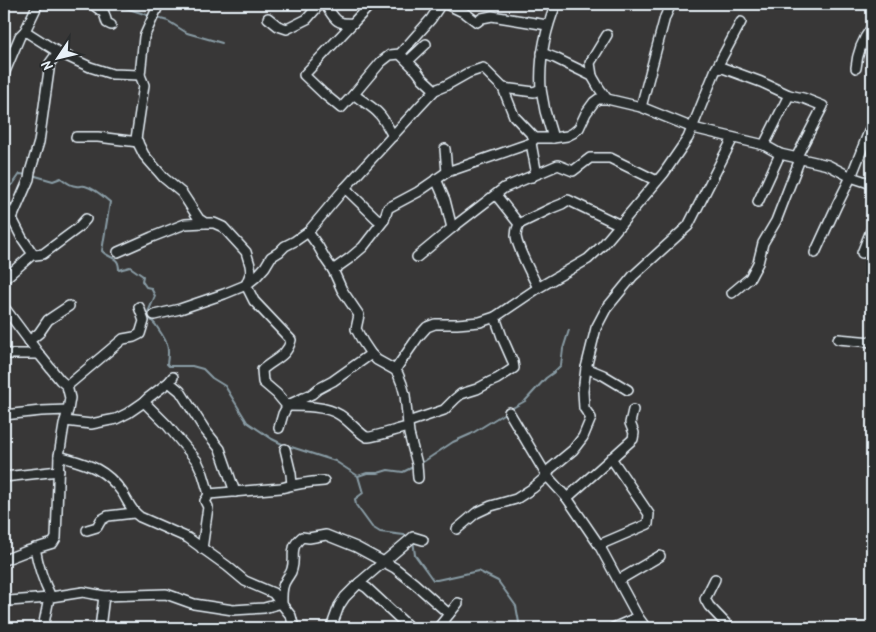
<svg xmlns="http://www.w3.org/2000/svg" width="876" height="632" font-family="Kalam,sans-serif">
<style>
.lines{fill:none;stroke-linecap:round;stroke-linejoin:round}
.stream{stroke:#899ca5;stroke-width:2}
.minor-casing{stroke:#e8f1f8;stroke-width:12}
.minor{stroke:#2a2d2e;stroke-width:9}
</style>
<rect width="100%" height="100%" fill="#383737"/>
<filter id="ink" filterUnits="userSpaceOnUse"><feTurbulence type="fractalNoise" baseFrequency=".02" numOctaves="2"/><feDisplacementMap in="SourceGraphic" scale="10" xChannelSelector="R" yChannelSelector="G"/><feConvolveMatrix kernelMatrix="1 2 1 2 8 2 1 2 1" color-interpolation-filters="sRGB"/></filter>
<g filter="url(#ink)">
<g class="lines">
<g class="stream">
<polyline points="125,4 126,8 150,16"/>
<polyline points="157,18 168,21 187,33 222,43"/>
<path d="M32,175L53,181L61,178C66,182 70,186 76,186C80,187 80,185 85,186C94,188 103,196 110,202L102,251C110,260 119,255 119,270L130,267L143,276L142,281L146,287L151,288L155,296L146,317L150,318C152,322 155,323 157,327C167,342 170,345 167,364L169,366H192L203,369L212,378L225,386L247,422L272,439L282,444L335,461L358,476L363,493L355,499L356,505L372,527L380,532L404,535L409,537"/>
<polyline points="4,189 13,184 20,174 28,175"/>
<polyline points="509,410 525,401 546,378 553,373 561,365 563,349 569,330"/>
<polyline points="420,464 453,442 471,434 505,413"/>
<polyline points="358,476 367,473 378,473 388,470 403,472 413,467"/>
<polyline points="413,540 415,555 433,580 437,580 478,571 498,581 516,606 520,628"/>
</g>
<defs>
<g id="minor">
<polyline points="92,4 104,13 107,23 111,25"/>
<path d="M159,4L144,37L140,75L144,85L136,139L144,155L164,178L182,193L199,219L205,223H214L223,227L246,252L250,265L251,272L246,285L254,301L291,340C287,357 274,359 262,370L263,382L277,394L287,406C302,406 327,406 340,415C347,419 362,436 367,437C372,438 401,428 408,427"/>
<path d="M325,4C334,17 335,25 353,23L371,4"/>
<polyline points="446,4 465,13 477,22 482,18 492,16 547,25"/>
<polyline points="268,18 278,26 287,29 307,19 320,4"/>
<path d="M353,23L304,75L324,94L341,108L354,94C362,102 373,106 380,115C385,121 389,129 393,136"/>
<polyline points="25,31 58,52 90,67 112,74 140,75"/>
<polyline points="542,53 555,58 592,76 599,88 607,99"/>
<polyline points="400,54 417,71 422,78 435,90"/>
<polyline points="408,61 426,44"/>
<path d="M856,68C857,54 863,39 872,27"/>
<polyline points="716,69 723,68 761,82 789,95 803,98 823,106 796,158"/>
<polyline points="4,74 20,36 25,31 38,4"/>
<polyline points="592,76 590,63 607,35"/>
<path d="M503,88L534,92L541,89C539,59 545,31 556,4"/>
<polyline points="541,89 545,111 553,138"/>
<polyline points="354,94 381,62 390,55 400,54 431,19 441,4"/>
<polyline points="641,107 665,17 671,4"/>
<polyline points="76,137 98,137 138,142"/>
<polyline points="531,143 536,170 532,177"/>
<polyline points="764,145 789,95"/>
<polyline points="445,149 447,172"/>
<polyline points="436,179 445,200 452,228"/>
<polyline points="345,188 377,219 384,220"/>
<path d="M496,195L519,224C517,228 516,232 516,236C517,248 532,275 538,288"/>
<polyline points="758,202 780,154"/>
<polyline points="4,203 22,238 33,254"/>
<polyline points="12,218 29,179 30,172 39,142 50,63 58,52"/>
<polyline points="519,224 552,208 562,204 568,200 620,225"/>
<polyline points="308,232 318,246 326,260 333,270 342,290 359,315 356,329 363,342 371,354 377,360 395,370 398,374 402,384 405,395 409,434 417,464 418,478"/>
<polyline points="118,252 152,237 185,224 204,223"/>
<polyline points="815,253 837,205 851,177 872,124"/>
<polyline points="862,253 872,228"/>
<polyline points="417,257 452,228 504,188 558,165 573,171 590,158 610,158 657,181"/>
<polyline points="333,270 350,258 363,247 384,220 388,208 418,192 447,172 531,143 535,138 553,138 567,136 573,133 579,128 586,113 594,102 598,99 607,99 641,107 693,128 764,145 780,154 828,165 851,177 872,184"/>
<polyline points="4,279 33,254 35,255 43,254 78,228 86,219"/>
<polyline points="732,293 750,278 758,263 763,243 776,221 800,159"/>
<polyline points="4,307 39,354 60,380 67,386 70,398 68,410"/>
<polyline points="154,315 180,309 224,294 246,285 256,277 265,267 271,257 279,252 285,246 295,241 308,232 345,188 419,107 435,90 445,86 468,73 483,68 503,88 514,116 535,138"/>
<polyline points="838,339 872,342"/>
<polyline points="29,341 39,333 48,320 69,306"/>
<polyline points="4,354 39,354"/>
<polyline points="586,368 603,375 628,390"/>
<polyline points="395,370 418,337 427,327 435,324 457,324 480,322 495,317 538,288 588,259 603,245 664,173 688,138 716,69 741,22"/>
<polyline points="169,382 180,391 205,430 220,449 235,492"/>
<polyline points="67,386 123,339 134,337 140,334 144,321 139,307"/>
<polyline points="144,402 167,425 197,461 203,474 209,494"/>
<polyline points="509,412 547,476 567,498 599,545 638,617 646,628"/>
<path d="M4,415L41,411L68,410L64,425L59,456C86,464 104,467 122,492C128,501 131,511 140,517L188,538L227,566L245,581L273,593L291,616L294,628"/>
<polyline points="65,421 91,424 116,419 128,413 144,402 148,398 169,382 173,377"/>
<polyline points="408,421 411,421 444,410 455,399 461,394 477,389 490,382 497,379 514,368 513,362 502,337 495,317"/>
<polyline points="279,428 283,414 288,405 312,394 318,389 333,381 371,354"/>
<polyline points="285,449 291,474 292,485"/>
<polyline points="4,477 59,471"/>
<polyline points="567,498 633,439 634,433 630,423 633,410"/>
<polyline points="457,529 476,513 491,506 516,499 533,488 547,476 550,469 573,450 583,437 591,418 584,408 583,391 586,368 596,328 606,309 633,276 688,226 733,138"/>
<polyline points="87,530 97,527 101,520 108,516 134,513"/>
<polyline points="599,545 648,524 649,514 611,458"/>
<path d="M35,548C38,565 43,581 51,597"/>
<path d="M202,549L208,507L205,501L207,498L209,494L281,488C295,484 309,482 324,481"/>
<polyline points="4,560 27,551 53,543 56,538 59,456"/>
<polyline points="715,579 705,599 709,606 730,628"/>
<polyline points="619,580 660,556"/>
<polyline points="359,583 367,588 410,628"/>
<polyline points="9,601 49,598"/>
<polyline points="494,626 497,628"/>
<path d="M43,628L49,598L51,597L83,592L104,596L166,594L194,604L233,610L264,608L282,603C282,595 281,587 286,580C288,576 291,574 292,569C296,555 288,549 302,537L309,538L326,535L356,547L395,568L415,584L449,614"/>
<polyline points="100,628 104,596"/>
<polyline points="331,628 339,606 345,597 359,583 413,537 423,540"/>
<polyline points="438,628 458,603"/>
<polyline points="613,628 638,617"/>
</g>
</defs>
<use href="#minor" class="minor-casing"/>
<use href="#minor" class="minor"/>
</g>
</g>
<rect width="876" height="632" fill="none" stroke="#2a2d2e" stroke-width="20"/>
<rect x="10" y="10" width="856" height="612" fill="none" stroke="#e8f1f8" stroke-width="2" filter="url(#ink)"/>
<g transform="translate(58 58) rotate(235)" stroke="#2a2d2e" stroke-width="4" paint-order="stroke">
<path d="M0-4L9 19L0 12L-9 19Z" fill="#e8f1f8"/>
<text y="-8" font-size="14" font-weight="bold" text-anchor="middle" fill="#e8f1f8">N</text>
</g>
</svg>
